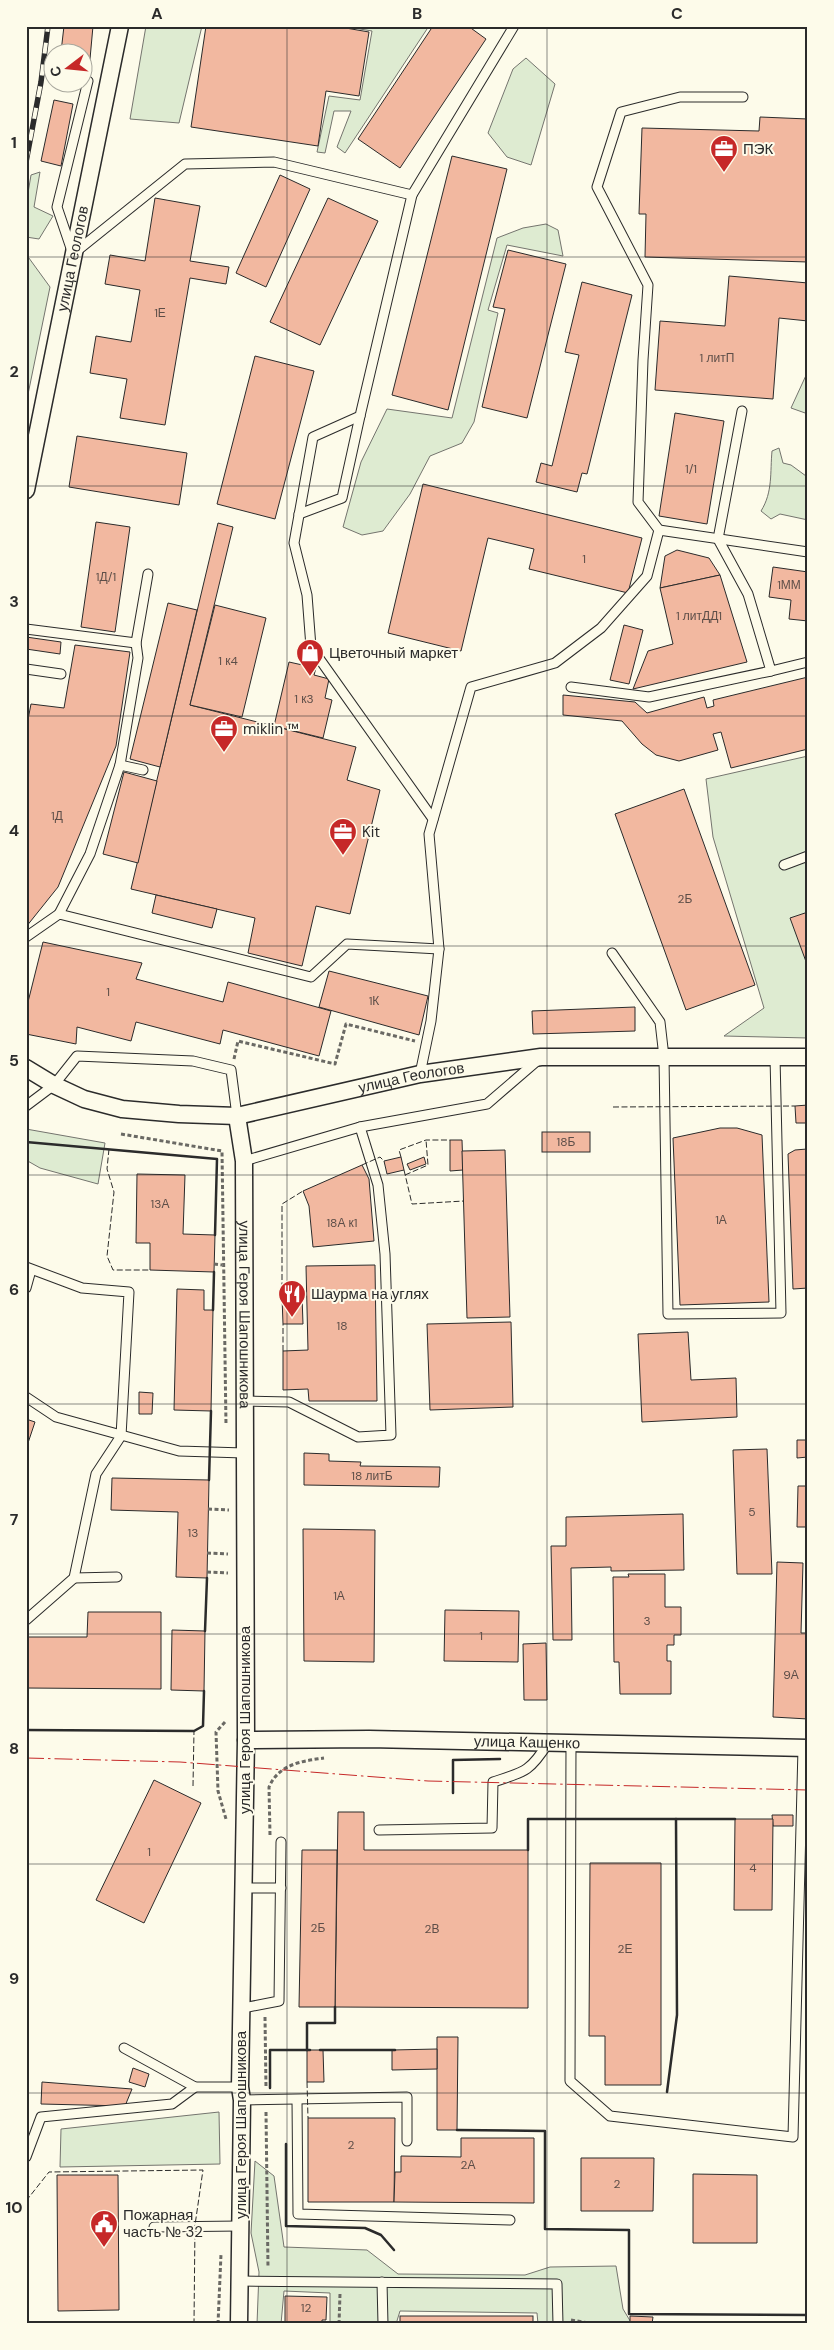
<svg xmlns="http://www.w3.org/2000/svg" width="834" height="2350" font-family="'DM Sans',sans-serif">
<style>
.green{fill:#deebd1;stroke:#74746e}
.building{fill:#f2b8a0;stroke:#2b2b2b}
.lines{fill:none;stroke-linecap:round;stroke-linejoin:round}
.service-casing{stroke:#2b2b2b;stroke-width:11}
.minor-casing{stroke:#2b2b2b;stroke-width:19}
.path{stroke:#6a6964;stroke-width:3;stroke-dasharray:4 2.5;stroke-linecap:butt}
.service{stroke:#fdfbea;stroke-width:9}
.minor{stroke:#fdfbea;stroke-width:16}
.rail-casing{stroke:#2b2b2b;stroke-width:5.5}
.rail{stroke:#fdfbea;stroke-width:4;stroke-dasharray:11;stroke-linecap:butt}
.fence{stroke:#2b2b2b;stroke-width:1;stroke-dasharray:6 2.5;stroke-linecap:butt}
.wall{stroke:#2b2b2b;stroke-width:2.5}
.power{stroke:#c62828;stroke-width:1;stroke-dasharray:18 4 2.5 4;stroke-linecap:butt}
.grid{fill:none;stroke:#2b2b2b;stroke-width:1;stroke-opacity:0.55}
.labels{text-anchor:middle;stroke-width:4;stroke-linejoin:round;paint-order:stroke}
.number-label{font-size:12px;fill:#5d4e48}
.poi-label{font-size:15px;fill:#2b2b2b;stroke:#fdfbea;text-anchor:start}
.street-label{font-size:15px;fill:#2b2b2b;stroke:#fdfbea}
.neatline{fill:none;stroke:#2b2b2b;stroke-width:2}
.grid-label{font-size:16px;text-anchor:middle;font-weight:bold;fill:#2b2b2b}
</style>
<rect width="100%" height="100%" fill="#fdfbea"/>
<g class="green">
<polygon points="146,26 202,26 179,123 130,119"/>
<polygon points="342,26 429,26 345,153 337,147 351,111 334,111 325,153 317,152 329,96 360,100 372,31"/>
<polygon points="526,58 555,84 531,165 507,157 488,133 513,69"/>
<polygon points="40,172 34,207 53,216 39,239 26,237 26,205 31,175"/>
<polygon points="546,224 558,230 563,256 507,245 488,310 498,313 474,422 462,443 430,456 410,494 383,531 362,535 343,527 361,462 387,409 452,418 497,238 523,228"/>
<polygon points="26,254 50,287 26,404"/>
<polygon points="808,371 808,414 791,408"/>
<path d="M779,448L783,463L791,465L806,476L808,520L780,514L771,519L761,511C773,492 770,472 772,451Z"/>
<polygon points="808,756 808,1038 724,1036 764,1008 713,837 706,779"/>
<polygon points="26,1129 105,1143 98,1184 40,1168 26,1160"/>
<polygon points="219,2112 220,2164 60,2167 61,2129"/>
<polygon points="255,2161 274,2176 284,2247 367,2250 398,2274 525,2275 550,2267 616,2266 623,2309 632,2324 538,2324 537,2313 400,2311 396,2324 330,2324 330,2293 284,2291 281,2324 257,2324 259,2272 251,2233"/>
</g>
<g class="building">
<polygon points="64,26 93,26 89,70 82,69 82,52 61,52"/>
<polygon points="206,26 334,26 369,32 359,96 326,91 318,146 191,127"/>
<polygon points="433,26 468,26 486,39 400,168 358,139"/>
<polygon points="54,100 73,104 61,166 41,161"/>
<polygon points="760,117 808,119 808,262 645,257 646,214 639,214 642,128 759,131"/>
<polygon points="452,156 507,169 448,410 392,395"/>
<polygon points="280,175 310,189 266,287 236,273"/>
<polygon points="155,198 200,206 190,261 229,267 226,284 190,278 165,425 120,418 127,379 90,373 96,336 131,342 140,290 105,284 110,255 145,261"/>
<polygon points="328,198 378,221 320,345 270,322"/>
<polygon points="508,250 566,264 527,418 482,407 505,309 493,307"/>
<polygon points="729,276 808,283 808,321 779,318 773,399 655,390 660,321 725,326"/>
<polygon points="582,282 632,295 587,474 582,473 577,492 536,482 541,463 552,466 579,355 565,352"/>
<polygon points="255,356 314,371 275,519 217,504"/>
<polygon points="675,413 724,421 707,524 659,516"/>
<polygon points="77,436 187,453 179,505 69,487"/>
<polygon points="423,484 642,538 628,593 529,569 534,549 488,538 461,651 388,633"/>
<polygon points="96,522 130,527 115,632 81,627"/>
<polygon points="218,523 233,527 190,705 356,747 347,780 380,790 350,914 316,906 302,966 248,953 255,918 131,889"/>
<polygon points="677,550 709,558 720,575 660,588 665,556"/>
<polygon points="773,567 808,572 808,621 789,619 791,600 769,597"/>
<polygon points="720,575 747,662 633,689 648,651 673,644 660,588"/>
<polygon points="168,603 197,610 160,767 130,759"/>
<polygon points="215,605 266,618 242,717 190,705"/>
<polygon points="624,625 643,630 629,684 610,680"/>
<polygon points="26,637 61,642 60,654 26,649"/>
<polygon points="75,645 130,652 116,746 58,887 26,927 26,730 31,704 64,708"/>
<polygon points="289,662 316,668 314,675 329,679 325,698 332,700 323,738 274,726"/>
<polygon points="808,677 808,749 731,768 721,732 713,734 718,750 679,761 656,755 642,744 622,721 563,715 563,695 635,702 647,713 704,697 707,708 714,706 713,700"/>
<polygon points="124,772 157,781 138,863 103,854"/>
<polygon points="684,789 755,985 686,1010 615,814"/>
<polygon points="156,895 217,909 212,928 152,913"/>
<polygon points="808,912 808,967 790,918"/>
<polygon points="43,942 142,963 136,979 223,1002 228,982 331,1011 319,1056 223,1030 220,1044 136,1022 131,1041 77,1027 76,1044 26,1034 26,1010"/>
<polygon points="329,971 428,996 419,1035 319,1007"/>
<polygon points="635,1007 635,1031 533,1034 532,1011"/>
<polygon points="808,1105 808,1123 796,1123 795,1106"/>
<polygon points="720,1128 737,1128 762,1135 769,1302 680,1305 673,1138"/>
<rect x="542" y="1132" width="48" height="20"/>
<polygon points="450,1140 462,1140 463,1170 450,1171"/>
<polygon points="808,1143 808,1288 793,1289 788,1154 795,1150 807,1149"/>
<polygon points="505,1150 510,1317 467,1318 462,1151"/>
<polygon points="401,1157 404,1170 387,1174 384,1161"/>
<polygon points="424,1157 426,1164 410,1170 407,1164"/>
<polygon points="362,1165 369,1179 374,1241 313,1247 309,1206 303,1191"/>
<polygon points="137,1174 185,1175 183,1234 215,1235 214,1272 150,1270 150,1243 136,1243"/>
<polygon points="375,1265 377,1401 309,1401 308,1389 283,1390 283,1351 308,1350 306,1266"/>
<polygon points="177,1289 204,1290 204,1310 213,1310 211,1411 174,1410"/>
<polygon points="302,1296 303,1324 283,1324 282,1297"/>
<polygon points="511,1322 513,1407 430,1410 427,1324"/>
<polygon points="688,1332 691,1380 736,1378 737,1417 642,1422 638,1334"/>
<polygon points="139,1392 153,1393 152,1414 139,1414"/>
<polygon points="26,1419 35,1422 26,1449"/>
<polygon points="797,1440 808,1440 808,1457 797,1458"/>
<polygon points="767,1449 772,1574 737,1574 733,1450"/>
<polygon points="304,1453 329,1454 329,1461 361,1462 360,1466 440,1467 439,1487 304,1485"/>
<polygon points="112,1478 209,1480 207,1578 176,1577 178,1512 111,1510"/>
<polygon points="798,1486 808,1486 808,1527 797,1527"/>
<polygon points="683,1514 684,1570 611,1571 611,1567 571,1568 572,1640 553,1640 551,1546 566,1546 566,1517"/>
<polygon points="303,1529 375,1530 374,1662 304,1661"/>
<polygon points="777,1562 803,1563 801,1633 808,1633 808,1719 773,1717"/>
<polygon points="628,1574 665,1574 665,1607 681,1607 681,1635 674,1635 674,1645 667,1645 667,1661 671,1661 671,1694 620,1694 619,1662 614,1662 613,1577 629,1577"/>
<polygon points="445,1610 519,1611 518,1662 444,1661"/>
<polygon points="88,1612 161,1612 161,1689 26,1688 26,1637 87,1637"/>
<polygon points="172,1630 205,1631 204,1691 171,1690"/>
<polygon points="546,1643 547,1700 524,1700 523,1644"/>
<polygon points="154,1780 201,1803 144,1923 96,1900"/>
<polygon points="338,1812 364,1812 364,1850 528,1850 528,2008 335,2007"/>
<polygon points="772,1815 793,1815 793,1826 773,1826"/>
<polygon points="735,1819 773,1819 772,1910 734,1910"/>
<polygon points="302,1850 337,1850 335,2007 299,2007"/>
<polygon points="590,1863 661,1863 661,2085 605,2085 605,2036 589,2036"/>
<polygon points="437,2037 458,2037 457,2130 437,2130"/>
<polygon points="437,2049 437,2069 392,2070 392,2050"/>
<polygon points="307,2050 323,2050 324,2082 307,2082"/>
<polygon points="133,2068 149,2074 145,2087 129,2082"/>
<polygon points="42,2082 132,2089 125,2106 41,2104"/>
<polygon points="308,2118 395,2118 394,2202 308,2202"/>
<polygon points="461,2138 534,2138 534,2203 394,2202 395,2172 401,2172 401,2156 461,2157"/>
<polygon points="581,2158 654,2158 653,2211 581,2211"/>
<polygon points="693,2174 757,2175 757,2243 693,2243"/>
<polygon points="57,2175 118,2175 119,2310 58,2311"/>
<polygon points="285,2296 327,2297 326,2320 322,2320 322,2324 285,2324"/>
<rect x="400" y="2316" width="133" height="8"/>
<polygon points="630,2316 653,2317 652,2324 630,2324"/>
</g>
<g class="lines">
<defs>
<g id="service">
<polyline points="88,81 57,207 73,254 185,164 274,162 412,195 360,416 313,437 294,543 307,595 311,647 433,819"/>
<polyline points="412,195 514,26"/>
<polyline points="742,411 718,539 748,594 771,671 808,662"/>
<polyline points="299,514 342,498 360,416"/>
<polyline points="659,530 638,502 643,360 648,285 597,187 621,112 680,97 743,97"/>
<polyline points="26,629 136,643 148,574"/>
<polyline points="26,669 61,674"/>
<polyline points="571,687 649,697 771,671"/>
<polyline points="120,765 143,770"/>
<polyline points="784,865 808,856"/>
<polyline points="59,914 90,854 120,765 138,658 136,643"/>
<polyline points="26,937 59,914 311,977 347,944 439,949"/>
<polyline points="612,953 660,1022 664,1057 668,1314 781,1313 775,1057"/>
<polyline points="420,1074 431,1021 439,949 429,834 471,687 555,663 601,628 647,576 659,530 808,552"/>
<polyline points="26,1106 54,1085 77,1056 193,1061 231,1070 237,1116"/>
<polyline points="244,1161 360,1127 487,1104 538,1060"/>
<polyline points="26,1267 82,1288 129,1292 121,1436 96,1474 74,1578 26,1620"/>
<polyline points="26,1288 31,1270"/>
<polyline points="26,1397 56,1417 179,1451 244,1453"/>
<polyline points="245,1401 289,1402 358,1437 391,1435 385,1254 378,1185 360,1127"/>
<polyline points="74,1578 117,1577"/>
<polyline points="571,1743 570,2081 610,2116 793,2137 803,1748"/>
<path d="M379,1830L492,1828L493,1782C524,1772 530,1772 548,1743"/>
<polyline points="243,1888 281,1888"/>
<polyline points="243,2008 279,2001 281,1842"/>
<polyline points="124,2048 195,2087 240,2087"/>
<polyline points="242,2100 407,2097 407,2141"/>
<polyline points="297,2100 298,2214 510,2220"/>
<polyline points="26,2157 41,2117 172,2104 195,2087"/>
<polyline points="154,2227 240,2226"/>
<polyline points="239,2281 557,2284 558,2324"/>
<polyline points="382,2282 383,2324"/>
</g>
<g id="minor">
<path id="s1" d="M26,490L120,26"/>
<path id="s2" d="M26,1068L54,1085L84,1099L122,1109L179,1114L237,1116L420,1074L541,1057H808"/>
<path id="s3" d="M237,1116L244,1161L246,1740L240,2087L242,2100L239,2324"/>
<path id="s4" d="M246,1740L369,1739L808,1748"/>
</g>
</defs>
<use href="#service" class="service-casing"/>
<use href="#minor" class="minor-casing"/>
<g class="path">
<polyline points="234,1059 238,1041 335,1064 346,1024 415,1041"/>
<polyline points="121,1134 222,1151 226,1425"/>
<polyline points="214,1264 222,1265"/>
<polyline points="208,1509 229,1510"/>
<polyline points="207,1553 228,1554"/>
<polyline points="207,1572 228,1573"/>
<polyline points="225,1722 216,1732 218,1791 226,1819"/>
<path d="M270,1835L269,1787C279,1764 302,1761 324,1758"/>
<polyline points="265,2017 266,2088"/>
<polyline points="266,2112 268,2268"/>
<polyline points="571,2320 595,2324"/>
<polyline points="218,2324 221,2254"/>
<polyline points="339,2324 340,2294"/>
</g>
<use href="#service" class="service"/>
<use href="#minor" class="minor"/>
<defs>
<polyline id="rail" points="26,162 41,82 48,26"/>
</defs>
<use href="#rail" class="rail-casing"/>
<use href="#rail" class="rail"/>
<g class="fence">
<polyline points="613,1107 795,1106"/>
<polyline points="109,1149 107,1169 114,1192 107,1256 113,1270 150,1270"/>
<polyline points="401,1157 399,1150 426,1140 450,1140"/>
<polyline points="362,1165 380,1157 384,1161"/>
<polyline points="404,1170 412,1204 464,1201"/>
<polyline points="405,1175 428,1165 426,1140"/>
<polyline points="282,1297 282,1204 303,1191"/>
<polyline points="283,1351 283,1324"/>
<polyline points="193,1786 194,1731"/>
<polyline points="307,2082 308,2118"/>
<polyline points="26,2201 49,2172 203,2170 195,2225 194,2323 165,2324"/>
</g>
<g class="wall">
<polyline points="26,1142 217,1159 215,1235"/>
<polyline points="213,1310 214,1272"/>
<polyline points="209,1480 211,1411"/>
<polyline points="205,1631 207,1578"/>
<polyline points="26,1730 194,1731 203,1726 204,1691"/>
<polyline points="453,1793 453,1760 500,1759"/>
<polyline points="528,1850 528,1819 735,1819"/>
<polyline points="307,2050 307,2023 335,2023 335,2007"/>
<polyline points="320,2050 395,2050"/>
<polyline points="270,2088 270,2050 310,2050"/>
<polyline points="667,2092 677,2015 676,1819"/>
<polyline points="457,2130 545,2131 545,2229 629,2230 629,2314 808,2315"/>
<polyline points="286,2144 286,2226 365,2228 381,2235 394,2250"/>
</g>
<polyline class="power" points="26,1758 180,1762 428,1781 808,1790"/>
</g>
<path class="grid" d="M287,26V2324M547,26V2324M26,257H808M26,486H808M26,716H808M26,946H808M26,1175H808M26,1404H808M26,1634H808M26,1864H808M26,2093H808"/>
<defs>
<symbol id="office-pin" viewBox="-11 -11 22 30"><path d="M0 17L-7.5 6A9.5 9.5 0 1 1 7.5 6Z" fill="#c62828" stroke="#fdfbea"/><path d="M-6-3h4V-5.5h4V-3h4V5H-6ZM-1-4.5V-3h2v-1.5ZM-6 0V1H6V0Z" fill="#fff"/></symbol>
<symbol id="shop-pin" viewBox="-11 -11 22 30"><path d="M0 17L-7.5 6A9.5 9.5 0 1 1 7.5 6Z" fill="#c62828" stroke="#fdfbea"/><path d="M-5-2.5h2.3a2.7 3.5 0 0 1 5.4 0H5L5.5 6h-11ZM-1.5-2.5h3a1.5 2.3 0 0 0-3 0Z" fill="#fff"/></symbol>
<symbol id="restaurant-pin" viewBox="-11 -11 22 30"><path d="M0 17L-7.5 6A9.5 9.5 0 1 1 7.5 6Z" fill="#c62828" stroke="#fdfbea"/><path d="M-5-6h1v4h1v-4h1v4h1v-4h1v5L-1.5 .5V6h-2V.5L-5-1ZM5-6V6H3V1.5H1.5Q1.5-4 5-6Z" fill="#fff"/></symbol>
<symbol id="civic-pin" viewBox="-11 -11 22 30"><path d="M0 17L-7.5 6A9.5 9.5 0 1 1 7.5 6Z" fill="#c62828" stroke="#fdfbea"/><path d="M-.6-6.5H3V-4.5H.6V-3L4-1V1h2V6H-6V1h2V-1L-.6-3ZM-1.2 2.5V6h2.4V2.5Z" fill="#fff"/></symbol>
</defs>
<g fill-rule="evenodd">
<use href="#office-pin" x="708" y="133" width="32" height="43"/>
<use href="#shop-pin" x="294" y="637" width="32" height="43"/>
<use href="#office-pin" x="208" y="713" width="32" height="43"/>
<use href="#office-pin" x="327" y="816" width="32" height="43"/>
<use href="#restaurant-pin" x="276" y="1278" width="32" height="43"/>
<use href="#civic-pin" x="88" y="2208" width="32" height="43"/>
</g>
<g class="labels">
<g class="number-label">
<text x="160" y="317">1Е</text>
<text x="717" y="362">1 литП</text>
<text x="691" y="473">1/1</text>
<text x="584" y="563">1</text>
<text x="106" y="581">1Д/1</text>
<text x="789" y="589">1ММ</text>
<text x="699" y="620">1 литДД1</text>
<text x="228" y="665">1 к4</text>
<text x="304" y="703">1 к3</text>
<text x="57" y="820">1Д</text>
<text x="685" y="903">2Б</text>
<text x="108" y="996">1</text>
<text x="374" y="1005">1К</text>
<text x="566" y="1146">18Б</text>
<text x="160" y="1208">13А</text>
<text x="721" y="1224">1А</text>
<text x="342" y="1227">18А к1</text>
<text x="342" y="1330">18</text>
<text x="372" y="1480">18 литБ</text>
<text x="752" y="1516">5</text>
<text x="193" y="1537">13</text>
<text x="339" y="1600">1А</text>
<text x="647" y="1625">3</text>
<text x="481" y="1640">1</text>
<text x="791" y="1679">9А</text>
<text x="149" y="1856">1</text>
<text x="753" y="1872">4</text>
<text x="318" y="1932">2Б</text>
<text x="432" y="1933">2В</text>
<text x="625" y="1953">2Е</text>
<text x="351" y="2149">2</text>
<text x="468" y="2169">2А</text>
<text x="617" y="2188">2</text>
<text x="306" y="2312">12</text>
</g>
<g class="poi-label">
<text x="743" y="154">ПЭК</text>
<text x="329" y="658">Цветочный маркет</text>
<text x="243" y="734">miklin ™</text>
<text x="362" y="837">Kit</text>
<text x="311" y="1299">Шаурма на углях</text>
<text x="123" y="2220">Пожарная<tspan x="123" dy="17">часть № 32</tspan></text>
</g>
<g class="street-label">
<text dy="5" stroke="none"><textPath href="#s1" startOffset="236">улица Геологов</textPath></text>
<text dy="5" stroke="none"><textPath href="#s2" startOffset="399">улица Геологов</textPath></text>
<text dy="5" stroke="none"><textPath href="#s3" startOffset="199">улица Героя Шапошникова</textPath></text>
<text transform="translate(245 1720) rotate(-90)" y="5">улица Героя Шапошникова</text>
<text dy="5" stroke="none"><textPath href="#s4" startOffset="281">улица Кащенко</textPath></text>
<text transform="translate(241 2125) rotate(-90)" y="5">улица Героя Шапошникова</text>
</g>
</g>
<rect width="834" height="2350" fill="none" stroke="#fdfbea" stroke-width="55"/>
<g transform="translate(68 68) rotate(254)"><circle r="24" fill="#fdfbea" stroke="#a9a89e"/>
<path d="M0-4L9 19L0 12L-9 19Z" fill="#c62828"/>
<text y="-8" font-size="14" font-weight="bold" text-anchor="middle" fill="#2b2b2b">С</text>
</g>
<rect x="28" y="28" width="778" height="2294" class="neatline"/>
<g class="grid-label">
<text x="157" y="19">A</text>
<text x="417" y="19">B</text>
<text x="677" y="19">C</text>
<text x="14" y="148">1</text>
<text x="14" y="377">2</text>
<text x="14" y="607">3</text>
<text x="14" y="836">4</text>
<text x="14" y="1066">5</text>
<text x="14" y="1295">6</text>
<text x="14" y="1525">7</text>
<text x="14" y="1754">8</text>
<text x="14" y="1984">9</text>
<text x="14" y="2213">10</text>
</g>
</svg>
